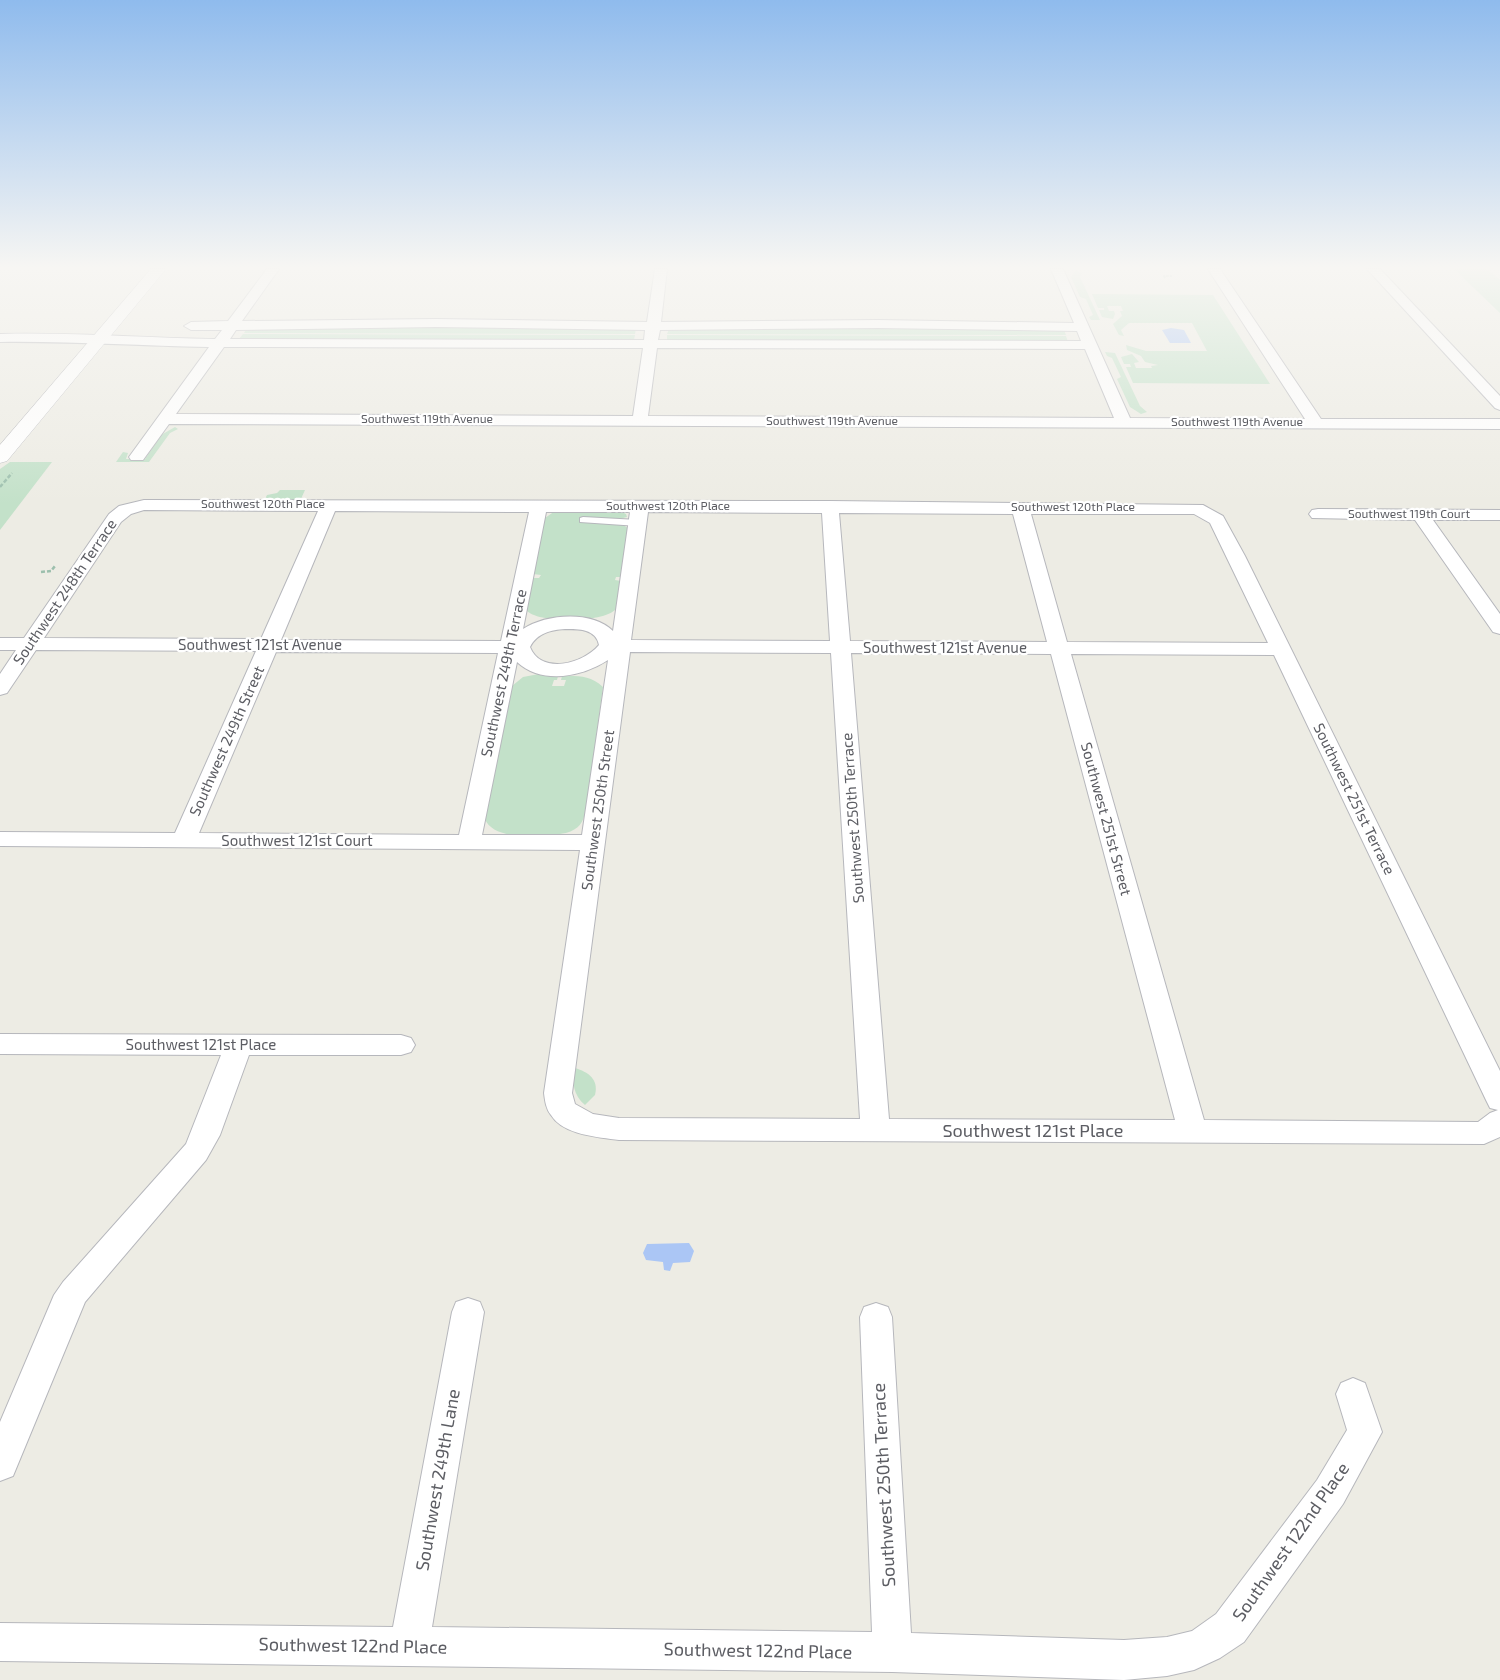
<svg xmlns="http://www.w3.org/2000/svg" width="1500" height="1680" font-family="'Exo 2',sans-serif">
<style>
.green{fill:#c3e1c9}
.water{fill:#abc6f5}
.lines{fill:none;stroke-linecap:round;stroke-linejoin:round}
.service-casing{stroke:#b6b7bc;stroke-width:2}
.minor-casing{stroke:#b6b7bc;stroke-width:2}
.tertiary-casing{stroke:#b6b7bc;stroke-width:1}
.path-far1{stroke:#9cbfad;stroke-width:2;stroke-dasharray:3 1;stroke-linecap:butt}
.path{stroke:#9cbfad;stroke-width:2.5;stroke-dasharray:4 2;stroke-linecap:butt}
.service{fill:#fff;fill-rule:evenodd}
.minor{fill:#fff;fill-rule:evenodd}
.tertiary{fill:#fff;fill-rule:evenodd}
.labels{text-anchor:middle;stroke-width:4.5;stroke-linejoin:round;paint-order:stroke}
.far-street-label{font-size:12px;fill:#5c5d63;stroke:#fff}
.street-label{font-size:15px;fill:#5c5d63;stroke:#fff}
.near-street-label{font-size:18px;fill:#5c5d63;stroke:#fff}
</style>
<rect width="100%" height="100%" fill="#edece4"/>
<g class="green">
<polygon points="1454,269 1487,269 1500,280 1500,313"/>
<polygon points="1075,271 1082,273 1080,277 1100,320 1091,320 1089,317 1093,315 1086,299 1080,297 1071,277"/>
<polygon points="1092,294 1213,295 1270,384 1133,383 1126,367 1131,367 1130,364 1124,364 1121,357 1132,354 1139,362 1134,363 1136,368 1152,368 1151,366 1158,365 1145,362 1141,356 1127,350 1126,345 1146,351 1207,351 1192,323 1129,323 1121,330 1124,336 1119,335 1113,324 1122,316 1120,311 1123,311 1121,306 1107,306 1109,311 1114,311 1115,314 1113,319 1102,317 1099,310 1104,310 1104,308 1098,308"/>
<polygon points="381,326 636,329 635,334 244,333 247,328 327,329"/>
<polygon points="806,327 1064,330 1066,335 667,334 669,329 753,330"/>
<polygon points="243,334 635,335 634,340 563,341 559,339 239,339"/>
<polygon points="667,335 1066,336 1068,342 677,341 667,340"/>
<polygon points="1105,352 1115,353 1140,406 1147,412 1141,414 1130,407 1117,379 1121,377 1112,358 1107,356"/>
<polygon points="175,427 178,429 170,433 149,462 116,462 123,452 128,453 126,459 145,459 161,435"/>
<polygon points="10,462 52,462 0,530 0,469"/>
<polygon points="280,490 305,490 300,501 264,501 267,495 277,493"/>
<path d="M555,511H620L626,514L627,517L619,519L582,522L623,525L628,528L621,577H616L615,580L621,581L616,609C604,623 538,624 526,610L532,578H539L541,575L533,574L545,518Z"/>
<path d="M539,674L558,676L557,680H554L552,686H564L566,680H561L562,676C579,676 590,675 603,687L586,810C583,823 579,829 566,833C545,837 494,842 485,819L512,686L523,677Z"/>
<path d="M575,1068C588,1072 599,1079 595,1095L585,1105C573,1095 572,1083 575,1068Z"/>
</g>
<g class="water">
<polygon points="1171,328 1184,330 1191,343 1170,343 1162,330"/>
<polygon points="689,1243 694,1251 690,1262 673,1263 670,1271 664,1270 663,1262 646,1260 643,1253 647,1244"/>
</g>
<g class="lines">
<defs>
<polygon id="service" points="583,517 638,520 643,523 638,526 580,522 580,518"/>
<g id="minor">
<path d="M267,269H279L242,321L436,319L647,322L655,269H667L661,322L878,320L1074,323L1051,269H1063L1130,418L1305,419L1208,269H1220L1321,419H1500V429L169,424L143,460H131L129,457L209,347C139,346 70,341 0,342V334C72,332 144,338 215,339L222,330H191L184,326L191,322L228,321ZM436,327L645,330L644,340L230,339L236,330ZM878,328L1077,331L1081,341L658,340L660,330ZM224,347L643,348L633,416L176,414ZM657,348L1085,349L1114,418L648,416Z"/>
<polygon points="1367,269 1380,269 1500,396 1500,410 1495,408"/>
<path d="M144,500L830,501L1203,505L1223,516L1245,556L1500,1071V1137L1484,1144L619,1140C598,1137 563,1135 551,1115C546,1109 545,1101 544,1093L580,850L0,846V832L175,833L256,651L36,650L7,693L0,695V674L16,650H0V638H24L109,514L119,506ZM144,510L318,511L261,639L44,638L121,522L131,514ZM335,511L529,512L501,641L281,640ZM546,512H630L613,631C592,610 546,614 523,629ZM648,512L822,513L830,641L631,640ZM839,513L1013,514L1047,642L850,641ZM1031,514H1194L1210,523L1268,643L1067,642ZM565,629C579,629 596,629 599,645C583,664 541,675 530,647C537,633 551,630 565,629ZM276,652L498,653L459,835L199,833ZM630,652L831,653L860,1119L619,1118L593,1114L575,1104L572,1093ZM851,653L1051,654L1175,1120L889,1119ZM1071,654L1274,655L1486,1100L1490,1108L1498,1110L1490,1113L1478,1122L1204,1120ZM608,660L582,835H482L517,662C542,685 582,677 608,660Z"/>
<polygon points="1318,509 1500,510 1500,520 1433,520 1500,614 1500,634 1493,632 1415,520 1312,518 1309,514 1312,510"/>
<polygon points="0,1034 401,1035 411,1038 415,1045 411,1052 401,1055 249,1055 220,1135 206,1160 85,1302 13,1476 0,1481 0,1422 54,1295 63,1282 186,1144 221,1055 0,1054"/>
<polygon points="468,1298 480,1302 484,1312 432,1627 872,1632 860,1317 864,1307 876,1303 888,1307 892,1317 911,1633 1124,1640 1167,1637 1192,1631 1216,1614 1317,1480 1347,1430 1336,1394 1341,1383 1353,1378 1365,1383 1382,1432 1343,1504 1244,1642 1220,1658 1194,1670 1167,1676 1124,1680 892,1672 0,1661 0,1623 393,1627 452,1312 456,1302"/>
</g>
<polygon id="tertiary" points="151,269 166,269 7,461 0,463 0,445"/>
</defs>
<use href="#service" class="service-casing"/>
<use href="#minor" class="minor-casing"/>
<use href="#tertiary" class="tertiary-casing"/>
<polyline class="path-far1" points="1165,278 1164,276 1172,276"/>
<g class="path">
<polyline points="0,487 12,473"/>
<polyline points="41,572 51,571 55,566"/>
</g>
<use href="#service" class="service"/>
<use href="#minor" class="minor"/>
<use href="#tertiary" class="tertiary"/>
</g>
<linearGradient id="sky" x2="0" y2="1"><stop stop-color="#8fbbed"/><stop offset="0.53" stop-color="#f7f6f3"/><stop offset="1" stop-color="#f7f6f3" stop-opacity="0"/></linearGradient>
<rect width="1500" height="504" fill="url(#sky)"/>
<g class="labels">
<g class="far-street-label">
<text x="427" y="423">Southwest 119th Avenue</text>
<text x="832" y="425">Southwest 119th Avenue</text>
<text x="1237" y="426">Southwest 119th Avenue</text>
<text x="263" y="508">Southwest 120th Place</text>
<text x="668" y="510">Southwest 120th Place</text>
<text x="1073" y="511">Southwest 120th Place</text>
<text x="1409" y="518">Southwest 119th Court</text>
</g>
<g class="street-label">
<text transform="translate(65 592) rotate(-56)" y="5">Southwest 248th Terrace</text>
<text x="260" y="650">Southwest 121st Avenue</text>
<text x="945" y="653">Southwest 121st Avenue</text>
<text transform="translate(504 673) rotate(-78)" y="5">Southwest 249th Terrace</text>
<text transform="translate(227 741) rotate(-66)" y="5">Southwest 249th Street</text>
<text transform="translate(1354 799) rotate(64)" y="5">Southwest 251st Terrace</text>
<text transform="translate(598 810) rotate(-82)" y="5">Southwest 250th Street</text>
<text transform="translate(853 818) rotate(-94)" y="5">Southwest 250th Terrace</text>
<text transform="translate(1106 819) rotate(75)" y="5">Southwest 251st Street</text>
<text x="297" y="846">Southwest 121st Court</text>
<text x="201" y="1050">Southwest 121st Place</text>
</g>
<g class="near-street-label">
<text x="1033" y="1137">Southwest 121st Place</text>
<text transform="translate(438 1480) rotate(-80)" y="6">Southwest 249th Lane</text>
<text transform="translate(884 1485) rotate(-93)" y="6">Southwest 250th Terrace</text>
<text transform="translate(1291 1542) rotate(-55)" y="6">Southwest 122nd Place</text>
<text transform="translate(353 1646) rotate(1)" y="6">Southwest 122nd Place</text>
<text transform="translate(758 1651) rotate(1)" y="6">Southwest 122nd Place</text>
</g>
</g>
</svg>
